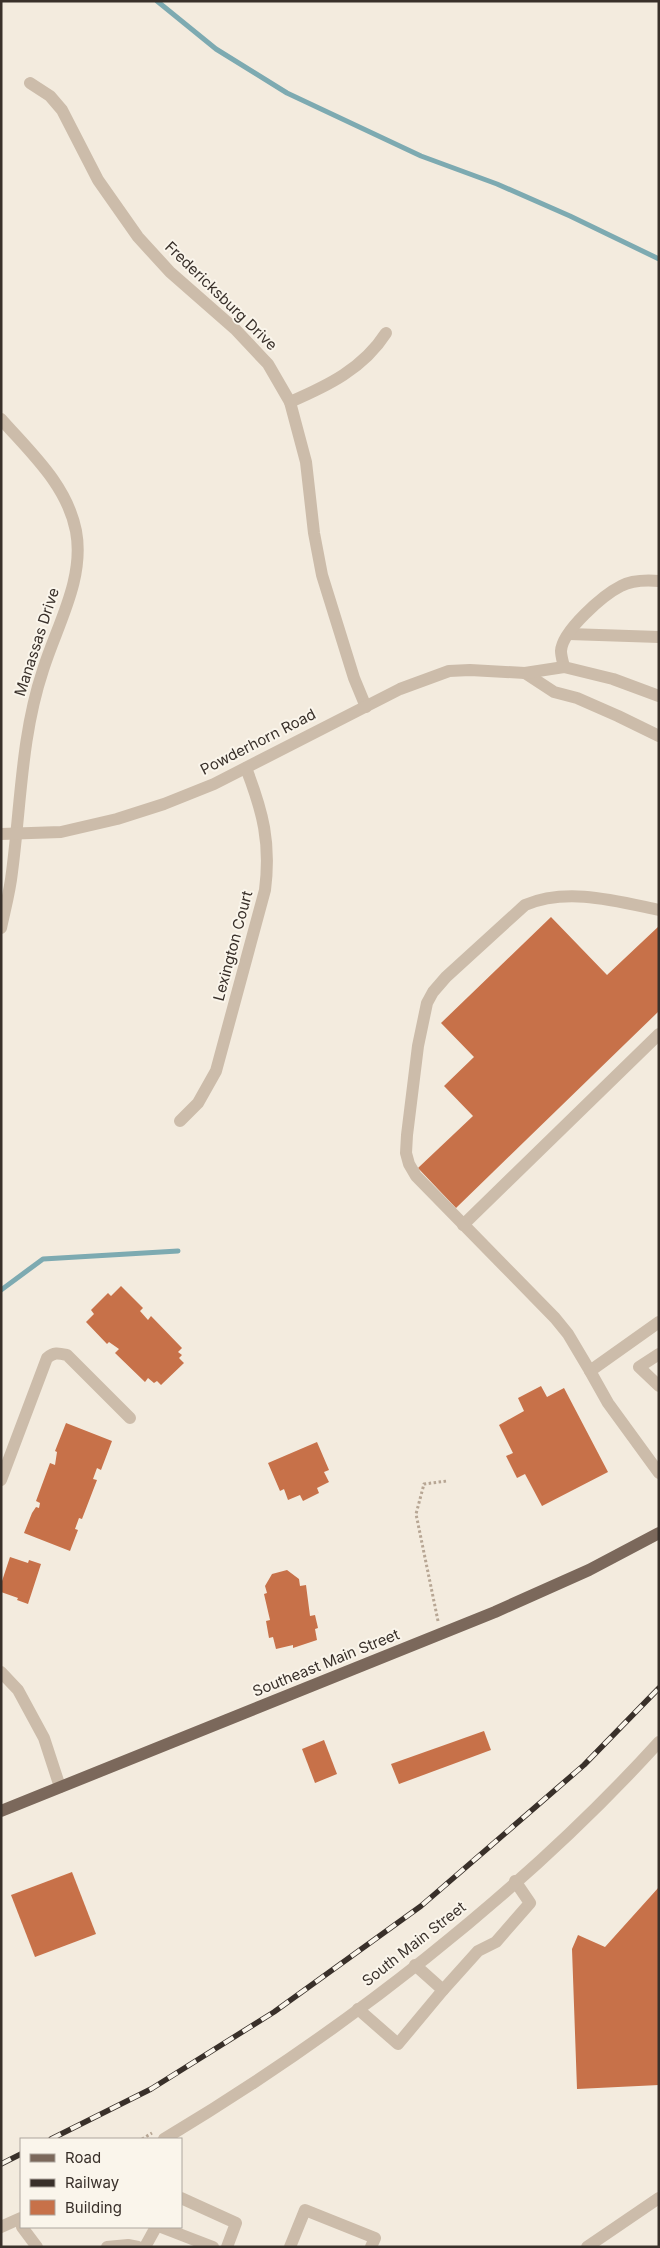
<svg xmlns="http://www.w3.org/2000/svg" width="660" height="2248" font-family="Inter,sans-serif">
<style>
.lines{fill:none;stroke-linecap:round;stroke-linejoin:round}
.stream{stroke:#7daab1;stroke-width:5}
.building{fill:#c77149}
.path{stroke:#b7a694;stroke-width:3;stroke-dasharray:2.5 2.5;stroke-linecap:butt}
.minor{stroke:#ccbcaa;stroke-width:12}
.major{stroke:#7b685b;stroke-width:12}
.rail-casing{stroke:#39302a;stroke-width:5.5}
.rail{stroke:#faf5eb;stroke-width:4;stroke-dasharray:11;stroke-linecap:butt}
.labels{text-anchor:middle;stroke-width:4;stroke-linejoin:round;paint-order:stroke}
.street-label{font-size:15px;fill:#39302a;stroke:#faf5eb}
</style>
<rect width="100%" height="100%" fill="#f3ebde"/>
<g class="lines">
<g class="stream">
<polyline points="157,1 216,49 287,93 421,156 497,184 570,216 659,259"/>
<polyline points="1,1290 43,1259 178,1251"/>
</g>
</g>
<g class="building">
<polygon points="551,917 607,975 659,926 659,1011 456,1208 418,1168 473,1116 444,1086 474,1057 441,1023"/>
<polygon points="121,1286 143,1308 140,1311 148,1320 151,1316 182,1348 178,1352 182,1355 179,1358 184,1363 161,1385 157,1381 154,1383 148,1378 145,1382 115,1353 119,1349 109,1342 107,1344 86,1322 94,1314 91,1310 108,1293 111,1296"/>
<polygon points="541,1386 547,1397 564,1388 608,1472 542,1506 525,1474 517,1478 506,1456 513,1453 499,1425 524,1411 518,1398"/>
<polygon points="66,1423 112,1441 101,1470 97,1468 93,1479 97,1480 82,1519 79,1518 75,1529 78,1530 70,1551 24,1533 32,1513 36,1507 39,1508 40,1503 36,1501 50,1463 55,1465 57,1452 55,1451"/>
<polygon points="317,1442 329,1470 324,1472 329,1482 317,1488 319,1493 303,1501 300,1495 288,1500 284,1489 280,1491 268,1463"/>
<polygon points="10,1557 28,1563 29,1560 41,1564 28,1604 17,1600 18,1598 1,1592 1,1584"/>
<polygon points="287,1570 299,1579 300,1586 306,1585 310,1616 315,1615 318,1628 315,1629 317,1640 293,1648 293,1645 276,1649 273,1637 269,1638 266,1621 270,1620 264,1594 267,1593 265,1586 272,1574"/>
<polygon points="484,1731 491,1750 399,1784 391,1764"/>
<polygon points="324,1740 337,1774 315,1783 302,1749"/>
<polygon points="72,1872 96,1934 35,1957 11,1895"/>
<polygon points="659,1887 659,2085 577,2089 572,1949 578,1935 605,1947"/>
</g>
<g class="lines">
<g class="path">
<polyline points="438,1621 416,1514 424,1484 447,1481"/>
<polyline points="142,2139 152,2133"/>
</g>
<g class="minor">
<polyline points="30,83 50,96 62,110 98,180 138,237 170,272 235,329 268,364 290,402 306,462 314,533 322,575 354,678 366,707"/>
<path d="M290,402C327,386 363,369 386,333"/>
<path d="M1,419C31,453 67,485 76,531C85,579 57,625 43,670C21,736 21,804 12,872C10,891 5,909 1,928"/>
<polyline points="569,634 659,637"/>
<path d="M564,667C563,662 561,656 561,651C562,631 603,595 621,586C632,580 646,580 659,581"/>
<polyline points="525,673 554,692 577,698 618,716 659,736"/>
<polyline points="1,834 61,832 117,819 164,804 214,784 400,689 449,671 470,670 525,673 564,667 613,679 659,696"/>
<path d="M180,1121L198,1103L216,1071L265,890C271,843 263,812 246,768"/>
<polyline points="463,1225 659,1034"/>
<polyline points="659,1322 590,1371 608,1403 659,1473"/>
<polyline points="659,1354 639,1367 659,1386"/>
<path d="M590,1371L568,1334L555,1318L416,1176L409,1164L406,1153L407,1135L418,1046L427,1003L433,992L446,977L525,905C567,887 616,901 659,910"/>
<path d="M1,1480L47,1358C54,1352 58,1353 67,1355L130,1418"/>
<polyline points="1,1672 18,1690 44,1738 60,1787"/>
<polyline points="443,1990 478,1951 496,1942 530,1903 515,1881"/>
<polyline points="358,2009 398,2044 443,1990 415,1965"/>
<path d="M164,2139C341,2033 520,1895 659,1742"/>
<polyline points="181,2198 236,2223 227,2247"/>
<polyline points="1,2227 21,2218"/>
<polyline points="22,2227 37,2247"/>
<polyline points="161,2227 213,2247"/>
<polyline points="107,2247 128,2245 138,2247"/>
<polyline points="145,2247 156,2227"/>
<polyline points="290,2247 305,2210 375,2238 371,2247"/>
<polyline points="587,2247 659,2198"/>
</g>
<polyline class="major" points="1,1811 495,1612 589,1570 659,1533"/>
<defs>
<g id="rail">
<polyline points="51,2139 151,2089 274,2012 421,1906 584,1765 659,1688"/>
<polyline points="1,2164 21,2154"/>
</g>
</defs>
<use href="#rail" class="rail-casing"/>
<use href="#rail" class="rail"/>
</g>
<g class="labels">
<g class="street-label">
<text transform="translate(221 296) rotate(44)" y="5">Fredericksburg Drive</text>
<text transform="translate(37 642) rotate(-72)" y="5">Manassas Drive</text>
<text transform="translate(258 742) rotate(-27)" y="5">Powderhorn Road</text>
<text transform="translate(233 946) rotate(-75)" y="5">Lexington Court</text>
<text transform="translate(326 1663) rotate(-22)" y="5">Southeast Main Street</text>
<text transform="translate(414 1944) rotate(-38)" y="5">South Main Street</text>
</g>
</g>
<rect width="660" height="2248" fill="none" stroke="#39302a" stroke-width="5"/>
<rect x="20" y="2138" width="162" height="90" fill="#faf5eb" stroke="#ada69e"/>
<rect x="30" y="2154" width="25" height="8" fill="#7b685b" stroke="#ada69e"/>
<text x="65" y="2163" font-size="15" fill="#39302a">Road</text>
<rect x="30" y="2179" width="25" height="8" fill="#39302a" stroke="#ada69e"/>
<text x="65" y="2188" font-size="15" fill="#39302a">Railway</text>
<rect x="30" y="2200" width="25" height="15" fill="#c77149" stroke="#ada69e"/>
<text x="65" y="2213" font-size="15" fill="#39302a">Building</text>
</svg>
